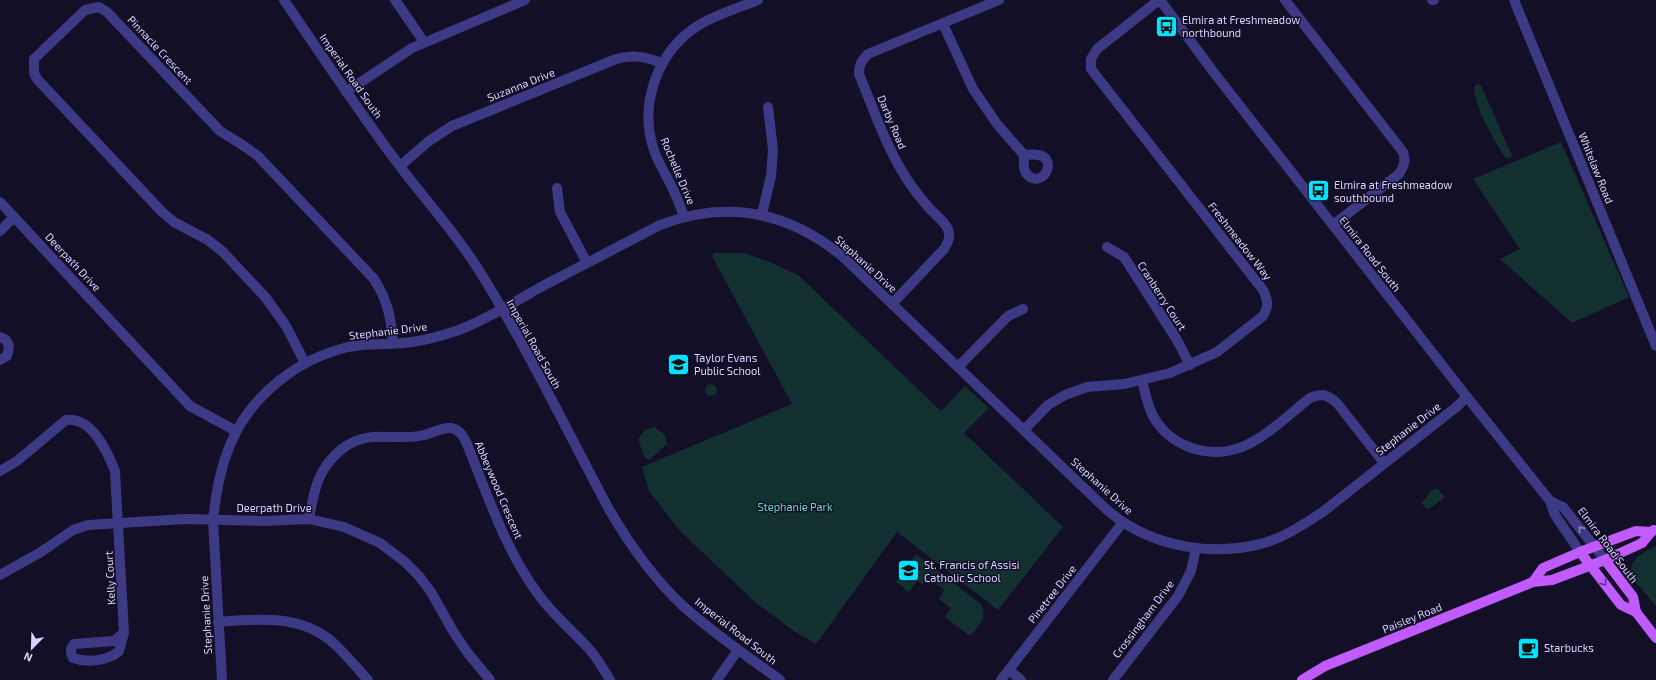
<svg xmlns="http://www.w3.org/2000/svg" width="1656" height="680" font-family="'Exo 2',sans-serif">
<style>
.green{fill:#12302f}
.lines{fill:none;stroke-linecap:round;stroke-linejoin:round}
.minor{stroke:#3d3a85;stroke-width:10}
.major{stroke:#c25bff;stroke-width:10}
.oneway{stroke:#837fbc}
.oneway2{stroke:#623188}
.labels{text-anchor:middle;stroke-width:3;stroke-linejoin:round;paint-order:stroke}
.poi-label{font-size:11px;fill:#d9d4ff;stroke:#130f26;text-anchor:start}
.street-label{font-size:11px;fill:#d9d4ff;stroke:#130f26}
.park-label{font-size:11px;fill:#5fe0c0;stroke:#130f26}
</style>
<rect width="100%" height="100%" fill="#130f26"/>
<g class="green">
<path d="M1478,84L1481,85L1512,156L1510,158H1505C1493,136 1476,112 1474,87Z"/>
<polygon points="1561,142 1629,297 1572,323 1500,259 1520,249 1473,179"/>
<polygon points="712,253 744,253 770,262 798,275 941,411 965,386 989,408 964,433 1063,527 998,610 897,532 816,644 794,631 756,603 680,531 649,491 642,467 792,404 712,256 714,255"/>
<circle cx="711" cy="390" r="6"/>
<polygon points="655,427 665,435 667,444 649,460 644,456 638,439 645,430"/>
<path d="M1437,488L1445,497L1428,510L1421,503C1427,499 1429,490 1437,488Z"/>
<path d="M1656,546V606C1635,580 1613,565 1656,546Z"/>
<path d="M916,554L981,604C988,619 979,625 970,636L945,617L951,608L939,599L944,590L928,577L922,584L917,581L909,592L896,582Z"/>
</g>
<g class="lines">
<g class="minor">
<path d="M284,0C322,56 359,112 399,165C426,201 457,234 480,272C528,349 567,431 610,511C630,545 654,579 683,606C713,633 747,656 780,680"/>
<polyline points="395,0 424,42"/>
<polyline points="1160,0 1215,74 1467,397 1550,501 1555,515 1580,552"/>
<path d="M1285,0L1403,152C1406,161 1404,166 1399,174L1333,225"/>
<polyline points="1432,0 1434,0"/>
<polyline points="1514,0 1656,346"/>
<path d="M943,24L973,89L997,124L1024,155C1024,160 1023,167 1025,171C1031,184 1046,179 1048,167C1048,153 1035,154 1024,155"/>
<polyline points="346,92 412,48 525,0"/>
<path d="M400,166L429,141L452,126L616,59C633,54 646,57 662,63"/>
<polyline points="557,188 560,212 587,263"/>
<polyline points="0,202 190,406 236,431"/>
<polyline points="762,214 771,176 773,150 768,107"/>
<path d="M684,216C680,206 676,195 671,185C665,173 657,161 653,147C639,101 659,50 699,25C717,14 739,8 758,0"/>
<polyline points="0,231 14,217"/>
<polyline points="1107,247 1124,257 1177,340 1190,365"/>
<path d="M892,304L944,249C957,230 943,222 930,209C924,202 918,195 913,188C888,154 875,112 859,74C859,65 861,61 868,54L999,0"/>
<polyline points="0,337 6,340 9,346 7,356 0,360"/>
<path d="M305,363L286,326L266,298L223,252L208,240L174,222L163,213L37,79L34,73V59L85,10L99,7L107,12L220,131L244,146L258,156L374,279C388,301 391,318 393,343"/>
<polyline points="958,367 1008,316 1023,309"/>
<path d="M1142,380C1145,392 1147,405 1153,416C1173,452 1220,462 1254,441C1273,431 1292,412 1310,398C1323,393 1326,394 1337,403L1384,463"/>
<path d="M1024,430L1048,405L1065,395L1087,387L1124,384L1170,373L1217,352L1263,316C1269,307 1268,300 1263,290L1091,69V59L1097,49L1159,0"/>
<path d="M0,471L17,461L66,420C92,417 107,451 115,471L124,633L114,641L74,644C70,649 70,652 73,658C87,663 108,661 119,651L124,633"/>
<polyline points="1550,501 1563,507 1605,560"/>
<path d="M309,519C314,490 318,468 342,449C368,428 395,442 424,435C433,433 442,427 451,428C459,429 464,437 467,444C488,496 505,549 538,594C553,615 573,631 590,650C598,659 604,670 610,680"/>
<polyline points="0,575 41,552 73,530 88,525 185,519 263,521 309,519 344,527 380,543 405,562 419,576 431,592 453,631 467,652 490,680"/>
<path d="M218,622C256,619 298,614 330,640C344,652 356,667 368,680"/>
<polyline points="1009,670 1021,680"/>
<path d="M222,680L213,520C216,494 220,468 231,443C251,395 298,359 348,347C369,343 391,345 412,342C427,340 444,335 459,330C487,319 513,303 539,288C579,267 620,246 660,225C726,200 787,211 842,256L1106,509C1111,513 1117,518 1123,522C1161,547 1211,555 1256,545C1281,540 1303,525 1324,511L1455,408L1467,397"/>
<polyline points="717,680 738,650"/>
<polyline points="1001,680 1123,522"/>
<polyline points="1113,680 1178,596 1191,571 1196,548"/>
</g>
<g class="major">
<polyline points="1580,552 1621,605 1636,612"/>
<polyline points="1605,560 1633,597 1636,612 1656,638"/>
<polyline points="1533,582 1543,568 1580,552 1636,531 1651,532 1654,530"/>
<polyline points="1302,680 1325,666 1533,582 1552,580 1605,560 1642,543 1651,532"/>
</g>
</g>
<defs><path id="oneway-chevron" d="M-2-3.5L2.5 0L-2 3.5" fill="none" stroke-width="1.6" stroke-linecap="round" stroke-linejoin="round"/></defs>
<use class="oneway" href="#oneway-chevron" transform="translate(1581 529) rotate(-129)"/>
<use class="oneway2" href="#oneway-chevron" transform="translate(1604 583) rotate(53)"/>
<defs>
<symbol id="bus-square" viewBox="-11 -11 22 22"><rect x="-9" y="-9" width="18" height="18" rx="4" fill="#00e5ff" stroke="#130f26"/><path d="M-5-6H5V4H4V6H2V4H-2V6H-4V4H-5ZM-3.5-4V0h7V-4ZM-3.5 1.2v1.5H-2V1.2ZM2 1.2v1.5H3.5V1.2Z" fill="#111"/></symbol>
<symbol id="school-square" viewBox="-11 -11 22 22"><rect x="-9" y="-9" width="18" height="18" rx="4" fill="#00e5ff" stroke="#130f26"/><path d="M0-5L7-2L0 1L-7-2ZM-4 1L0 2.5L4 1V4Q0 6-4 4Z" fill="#111"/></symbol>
<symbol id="cafe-square" viewBox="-11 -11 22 22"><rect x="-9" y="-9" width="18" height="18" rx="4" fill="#00e5ff" stroke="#130f26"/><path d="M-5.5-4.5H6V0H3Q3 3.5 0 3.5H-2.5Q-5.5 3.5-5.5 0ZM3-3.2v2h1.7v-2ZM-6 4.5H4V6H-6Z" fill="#111"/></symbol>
</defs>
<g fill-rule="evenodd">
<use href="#bus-square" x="1154" y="14" width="25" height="25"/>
<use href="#bus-square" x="1306" y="178" width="25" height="25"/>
<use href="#school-square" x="666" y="352" width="25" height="25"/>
<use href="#school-square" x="896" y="558" width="25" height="25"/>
<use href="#cafe-square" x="1516" y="636" width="25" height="25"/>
</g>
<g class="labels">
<g class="poi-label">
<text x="1182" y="24">Elmira at Freshmeadow<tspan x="1182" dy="13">northbound</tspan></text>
<text x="1334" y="189">Elmira at Freshmeadow<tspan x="1334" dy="13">southbound</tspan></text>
<text x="694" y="362">Taylor Evans<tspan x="694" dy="13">Public School</tspan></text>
<text x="924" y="569">St. Francis of Assisi<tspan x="924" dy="13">Catholic School</tspan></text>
<text x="1544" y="652">Starbucks</text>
</g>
<g class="street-label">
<text transform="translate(160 50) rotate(47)" y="4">Pinnacle Crescent</text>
<text transform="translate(351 76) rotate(55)" y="4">Imperial Road South</text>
<text transform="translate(521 85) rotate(-22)" y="4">Suzanna Drive</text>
<text transform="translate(892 122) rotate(67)" y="4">Darby Road</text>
<text transform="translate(1596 168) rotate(68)" y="4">Whitelaw Road</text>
<text transform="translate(678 171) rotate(67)" y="4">Rochelle Drive</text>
<text transform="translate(1240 241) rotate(52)" y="4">Freshmeadow Way</text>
<text transform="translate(1370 254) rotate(52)" y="4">Elmira Road South</text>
<text transform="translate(73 262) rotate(47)" y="4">Deerpath Drive</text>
<text transform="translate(866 264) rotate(42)" y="4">Stephanie Drive</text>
<text transform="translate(1162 296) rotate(57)" y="4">Cranberry Court</text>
<text transform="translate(388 331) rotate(-7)" y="4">Stephanie Drive</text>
<text transform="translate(534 344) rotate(61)" y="4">Imperial Road South</text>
<text transform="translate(1408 429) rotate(-38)" y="4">Stephanie Drive</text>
<text transform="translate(1102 486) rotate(42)" y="4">Stephanie Drive</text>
<text transform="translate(499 490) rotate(67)" y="4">Abbeywood Crescent</text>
<text x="274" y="512">Deerpath Drive</text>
<text transform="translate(1608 545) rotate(53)" y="4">Elmira Road South</text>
<text transform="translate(110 578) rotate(-93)" y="4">Kelly Court</text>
<text transform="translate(1052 594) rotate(-52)" y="4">Pinetree Drive</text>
<text transform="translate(206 615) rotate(-93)" y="4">Stephanie Drive</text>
<text transform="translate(1412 618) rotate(-22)" y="4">Paisley Road</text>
<text transform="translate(1143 619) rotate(-53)" y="4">Crossingham Drive</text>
<text transform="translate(736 631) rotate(38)" y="4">Imperial Road South</text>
</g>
<g class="park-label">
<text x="795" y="511">Stephanie Park</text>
</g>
</g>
<g transform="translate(32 648) rotate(203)" stroke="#130f26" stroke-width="3" paint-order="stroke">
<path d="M0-3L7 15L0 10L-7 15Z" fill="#d9d4ff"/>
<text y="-6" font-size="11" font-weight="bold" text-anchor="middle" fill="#d9d4ff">N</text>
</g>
</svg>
